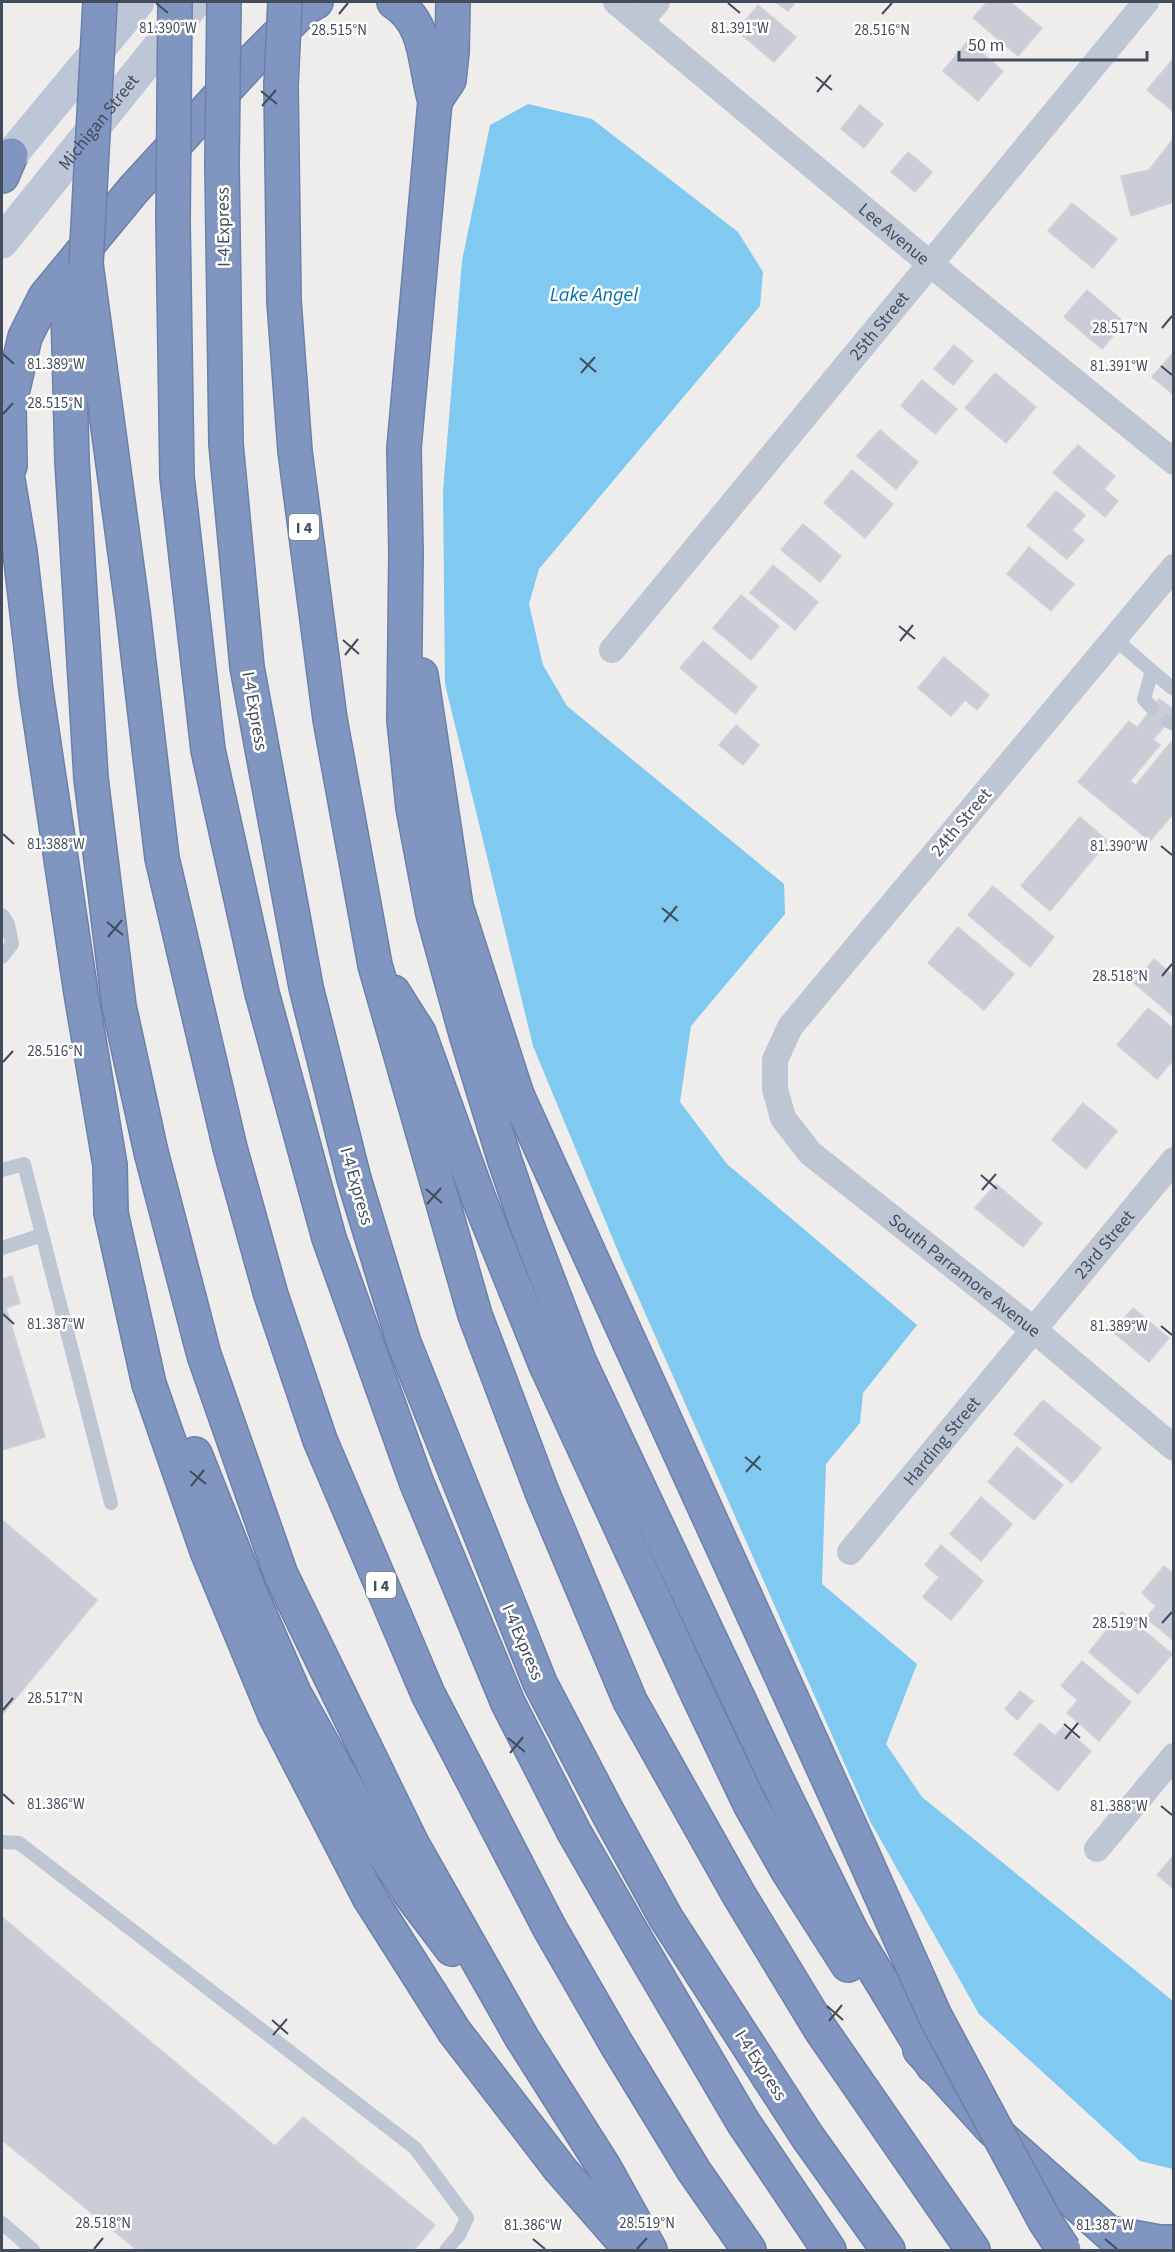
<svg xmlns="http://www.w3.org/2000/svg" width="1175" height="2252" font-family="'Source Sans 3',sans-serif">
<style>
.water{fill:#80c9f1}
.building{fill:#cacdd5;stroke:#cfd1d9;stroke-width:1.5}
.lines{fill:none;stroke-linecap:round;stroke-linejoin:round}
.motorway-casing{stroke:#6b80ab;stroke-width:36}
.service{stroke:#bec6d3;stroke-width:14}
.minor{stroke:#bec6d3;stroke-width:26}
.secondary{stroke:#bdc6d7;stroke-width:33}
.motorway{stroke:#8095bf;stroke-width:33}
.motorway-bridge-casing{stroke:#6b80ab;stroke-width:36;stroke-linecap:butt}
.motorway-bridge{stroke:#8095bf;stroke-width:33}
.ticks{fill:none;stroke:#434c5b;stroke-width:2}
.labels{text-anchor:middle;stroke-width:5;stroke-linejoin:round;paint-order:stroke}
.shield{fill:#fff;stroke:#7b828c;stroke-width:1.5}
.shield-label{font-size:16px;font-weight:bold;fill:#434c5b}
.street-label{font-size:18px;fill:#434c5b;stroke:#fff}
.water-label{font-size:20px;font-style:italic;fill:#0370ae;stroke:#fff}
.ticks-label{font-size:15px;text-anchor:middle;fill:#434c5b;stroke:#fff;stroke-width:5;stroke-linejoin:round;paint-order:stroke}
</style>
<rect width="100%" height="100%" fill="#efecec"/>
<polygon class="water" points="528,104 592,119 738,232 763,272 760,306 539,569 529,604 543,665 567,706 784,884 785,914 691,1026 680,1102 727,1164 917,1325 863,1393 860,1423 826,1464 822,1584 917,1664 886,1744 922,1797 1173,2001 1173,2169 1140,2161 979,2014 870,1821 622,1261 533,1046 445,684 443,491 462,261 490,125"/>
<g class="building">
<polygon points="775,2 796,2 788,11"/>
<polygon points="987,2 1010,2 1042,28 1018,56 973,18"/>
<polygon points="758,5 796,37 774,62 737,31"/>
<polygon points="968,41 1003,71 978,101 943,71"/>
<polygon points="1174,58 1174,112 1147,90"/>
<polygon points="860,105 883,124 864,148 841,129"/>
<polygon points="1174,138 1174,198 1170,203 1131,216 1121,176 1149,170"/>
<polygon points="908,152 932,172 915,192 891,172"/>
<polygon points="1072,203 1117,239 1093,268 1048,231"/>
<polygon points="1087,290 1124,322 1102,349 1064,317"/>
<polygon points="954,345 973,361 953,385 934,369"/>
<polygon points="1174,352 1174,395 1152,377"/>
<polygon points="995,373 1036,407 1006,443 965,408"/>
<polygon points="922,380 957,409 935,434 901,406"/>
<polygon points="880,430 918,462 896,489 857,456"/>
<polygon points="1078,445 1115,476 1104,489 1118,501 1105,517 1053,473"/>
<polygon points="852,470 893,504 865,538 824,503"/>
<polygon points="1056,491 1085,515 1072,530 1084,540 1067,559 1027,526"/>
<polygon points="803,524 841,556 820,582 781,550"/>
<polygon points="1029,547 1074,584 1051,611 1007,574"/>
<polygon points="773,565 818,602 795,630 750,593"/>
<polygon points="741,595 779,626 751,660 713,628"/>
<polygon points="703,641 757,687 735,714 680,668"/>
<polygon points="944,657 989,695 977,710 965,700 951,716 918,688"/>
<polygon points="1159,699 1174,710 1174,715 1153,740 1160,745 1130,781 1136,785 1171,742 1174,744 1174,813 1150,841 1078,782 1129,721 1137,728"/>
<polygon points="736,725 759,745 743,765 719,745"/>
<polygon points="1080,817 1108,841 1050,911 1021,886"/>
<polygon points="993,886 1054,937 1030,967 968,915"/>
<polygon points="958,927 1014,974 984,1010 928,963"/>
<polygon points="1154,959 1174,976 1174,1017 1134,983"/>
<polygon points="1148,1008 1174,1029 1174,1059 1157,1079 1117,1045"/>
<polygon points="1083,1103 1117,1131 1086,1169 1052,1140"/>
<polygon points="996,1184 1042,1223 1023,1247 975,1208"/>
<polygon points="12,1276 20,1303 6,1308 45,1437 2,1450 2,1279"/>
<polygon points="1133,1308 1169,1338 1149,1362 1113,1332"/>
<polygon points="1043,1400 1101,1448 1072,1483 1014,1434"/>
<polygon points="1017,1447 1063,1485 1034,1520 988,1482"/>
<polygon points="981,1497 1012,1524 981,1561 950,1534"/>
<polygon points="2,1520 97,1600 2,1715"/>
<polygon points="941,1545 983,1581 951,1620 923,1597 939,1577 925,1565"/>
<polygon points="1164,1566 1174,1574 1174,1641 1146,1618 1156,1606 1142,1593"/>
<polygon points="1122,1612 1172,1654 1138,1694 1089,1652"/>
<polygon points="1082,1661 1131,1702 1099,1741 1067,1713 1078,1700 1061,1686"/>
<polygon points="1020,1691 1033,1701 1017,1720 1005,1709"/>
<polygon points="1040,1723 1055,1736 1063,1727 1091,1751 1058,1791 1014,1754"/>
<polygon points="1174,1855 1174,1889 1157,1875"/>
<polygon points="2,1917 275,2146 303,2117 435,2225 414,2250 137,2250 2,2140"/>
</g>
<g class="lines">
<defs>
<g id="motorway">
<path d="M394,2C429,24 424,66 435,101L404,448L406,552L404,720L413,808L433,914L466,1034L505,1161L528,1228L579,1361L772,1770L851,1931L933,2066"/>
<polyline points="281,85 284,301 295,451 330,719 375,965 475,1315 542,1492 630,1701 739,1895 821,2030 973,2250"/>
<polyline points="435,101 449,80 452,52 453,2"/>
<polyline points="222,164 226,444 247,667 306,987 354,1179 404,1343 540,1683 608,1813 666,1918 807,2136 888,2250"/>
<polyline points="2,176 11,155"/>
<polyline points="173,220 177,477 208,750 262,993 329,1238 416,1481 508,1703 574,1832 639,1945 743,2122 829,2250"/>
<polyline points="86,264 133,612 162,858 230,1148 271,1295 320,1440 428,1694 549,1927 617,2045 694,2171 749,2250"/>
<polyline points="85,266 68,308 72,461 91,778 119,1006 151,1152 204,1355 281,1575 412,1844 522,2038 604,2167 650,2250"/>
<polyline points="2,444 20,552 36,691 81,993 110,1165 111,1213 149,1384 207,1551 275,1715 369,1897 454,2031 560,2169 631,2250"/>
<polyline points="10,466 9,406 25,337 45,297 134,189 249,64 305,8 316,2"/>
<polyline points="421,675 456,906 517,1095 863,1855"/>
<polyline points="393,992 419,1033 479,1199 546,1365 699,1697 750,1804 788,1871 848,1965"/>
<polyline points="195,1454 250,1592 294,1693 384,1854 411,1895 452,1949"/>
<polyline points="920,2050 991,2128 1128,2250"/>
<polyline points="1110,2233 1159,2242 1174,2242"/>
</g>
</defs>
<use href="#motorway" class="motorway-casing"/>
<g class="service">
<polyline points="1114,638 1152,671"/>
<polyline points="1152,708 1144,699 1152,671 1172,688"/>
<polyline points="1168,721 1174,724"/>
<polyline points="2,915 8,924 12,944 2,957"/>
<polyline points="2,1170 24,1164 111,1503"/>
<polyline points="2,1248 42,1235"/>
<polyline points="2,1842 19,1843 415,2148 467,2218 459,2235 446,2250"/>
<polyline points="2,2223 33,2250"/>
</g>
<g class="minor">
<path id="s1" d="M616,2L929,263L1174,462"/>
<polyline points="640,22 657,2"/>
<path id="s2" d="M1174,567L790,1027L775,1060V1089L783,1118L810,1153L1034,1330L1174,1448"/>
<path id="s3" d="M612,650L1146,2"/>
<path id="s4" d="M850,1552L1174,1160"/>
<polyline points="1097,1849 1174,1756"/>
</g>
<g class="secondary">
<polyline points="2,166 138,2"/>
<path id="s5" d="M2,242L195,2"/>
</g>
<use href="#motorway" class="motorway"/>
<defs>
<g id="motorway-bridge">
<polyline points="281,85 285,2"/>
<polyline points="222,164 224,2"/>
<polyline points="173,220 175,2"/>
<polyline points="86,264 100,2"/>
<polyline points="863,1855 935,2016 1045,2221 1064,2250"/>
</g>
</defs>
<use href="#motorway-bridge" class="motorway-bridge-casing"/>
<use href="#motorway-bridge" class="motorway-bridge"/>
</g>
<path class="ticks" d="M156,3L168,13M728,3L740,13M339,14L348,3M882,14L892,3M816,77L832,90M261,91L277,104M817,92L831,75M262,106L276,90M1162,328L1172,316M3,354L14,364M580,358L596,372M1161,366L1172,375M581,373L595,357M3,414L13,403M899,626L915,639M343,640L359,654M900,641L913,625M345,655L358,639M3,834L14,844M1161,846L1172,855M662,908L678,921M107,922L123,935M664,922L677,906M108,937L122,920M1162,976L1172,964M3,1062L13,1051M981,1175L997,1189M426,1189L442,1203M982,1190L996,1174M427,1204L441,1188M3,1314L14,1324M1161,1326L1172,1335M745,1457L761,1470M190,1471L206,1484M746,1472L760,1456M191,1486L204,1470M1162,1623L1172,1612M3,1710L13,1698M1064,1724L1080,1738M508,1738L525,1752M1065,1739L1078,1723M510,1753L523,1737M3,1794L14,1804M1161,1806L1172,1815M827,2006L843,2020M272,2020L288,2034M829,2021L842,2005M273,2035L287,2019M533,2239L545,2249M1105,2239L1117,2249M94,2249L103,2238M637,2249L647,2238"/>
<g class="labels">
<g class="shield">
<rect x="289" y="514" width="30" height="26" rx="4.5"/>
<rect x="366" y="1572" width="30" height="26" rx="4.5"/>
</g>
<g class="shield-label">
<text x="304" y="533">I 4</text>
<text x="381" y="1591">I 4</text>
</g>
<g class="street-label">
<text dy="6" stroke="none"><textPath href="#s5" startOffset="154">Michigan Street</textPath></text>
<text transform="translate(223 227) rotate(-91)" y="6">I-4 Express</text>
<text dy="6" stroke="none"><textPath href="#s1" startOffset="362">Lee Avenue</textPath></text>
<text dy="6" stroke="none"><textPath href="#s3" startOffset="420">25th Street</textPath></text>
<text transform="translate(255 711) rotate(80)" y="6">I-4 Express</text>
<text transform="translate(961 822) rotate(-50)" y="6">24th Street</text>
<text transform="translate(357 1186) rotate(74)" y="6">I-4 Express</text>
<text dy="6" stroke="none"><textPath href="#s4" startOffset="399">23rd Street</textPath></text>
<text dy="6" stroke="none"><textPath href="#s2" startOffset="936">South Parramore Avenue</textPath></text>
<text dy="6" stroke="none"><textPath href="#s4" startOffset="144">Harding Street</textPath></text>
<text transform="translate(523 1642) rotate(67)" y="6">I-4 Express</text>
<text transform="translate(761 2065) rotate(57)" y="6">I-4 Express</text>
</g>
<g class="water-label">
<text x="594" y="301">Lake Angel</text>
</g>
</g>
<g class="ticks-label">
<text x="168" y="33">81.390°W</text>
<text x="740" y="33">81.391°W</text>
<text x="339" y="35">28.515°N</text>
<text x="882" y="35">28.516°N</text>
<text x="1120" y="333">28.517°N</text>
<text x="56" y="369">81.389°W</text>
<text x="1119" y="371">81.391°W</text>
<text x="55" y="408">28.515°N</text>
<text x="56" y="849">81.388°W</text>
<text x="1119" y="851">81.390°W</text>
<text x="1120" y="981">28.518°N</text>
<text x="55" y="1056">28.516°N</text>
<text x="56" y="1329">81.387°W</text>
<text x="1119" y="1331">81.389°W</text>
<text x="1120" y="1628">28.519°N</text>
<text x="55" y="1703">28.517°N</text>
<text x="56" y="1809">81.386°W</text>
<text x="1119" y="1811">81.388°W</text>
<text x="103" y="2228">28.518°N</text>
<text x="647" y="2228">28.519°N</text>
<text x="533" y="2230">81.386°W</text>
<text x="1105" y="2230">81.387°W</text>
</g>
<rect width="1175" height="2252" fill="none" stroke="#434c5b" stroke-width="6"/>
<path d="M959 51v9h188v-9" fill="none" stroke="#434c5b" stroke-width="3"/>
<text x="968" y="51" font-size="18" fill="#434c5b" stroke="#ffffff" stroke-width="4.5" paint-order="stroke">50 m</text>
</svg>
